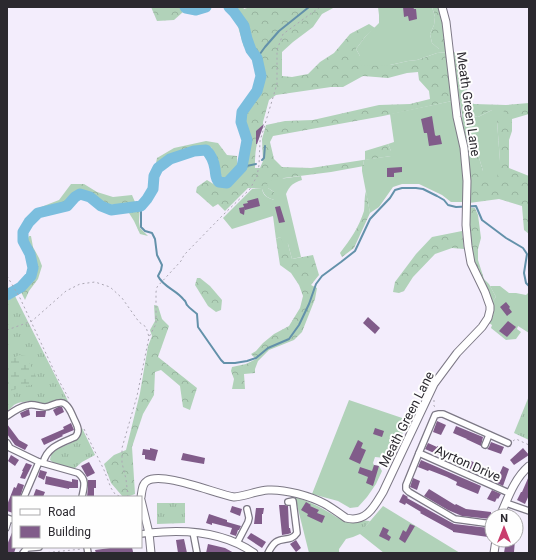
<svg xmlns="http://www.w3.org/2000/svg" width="536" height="560" font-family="Roboto,sans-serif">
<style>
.grass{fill:url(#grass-tufts)}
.forest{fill:url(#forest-crowns);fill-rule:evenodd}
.wetland{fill:url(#wetland-marsh)}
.garden{fill:#b1d2b9}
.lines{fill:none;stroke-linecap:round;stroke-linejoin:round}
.stream{stroke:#6391aa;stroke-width:2}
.river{stroke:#7bbede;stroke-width:11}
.building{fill:#815c8a}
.service-casing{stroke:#7c7885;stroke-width:5}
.minor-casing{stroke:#7c7885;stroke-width:8}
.tertiary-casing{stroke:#7c7885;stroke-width:9}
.path{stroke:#aba7b3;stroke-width:1;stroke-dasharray:2 3;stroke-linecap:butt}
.service{stroke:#fff;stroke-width:3}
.minor{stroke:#fff;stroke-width:5.5}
.tertiary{stroke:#fff;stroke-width:7}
.labels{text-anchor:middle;stroke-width:4;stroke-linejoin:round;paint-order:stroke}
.street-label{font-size:13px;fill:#2b292f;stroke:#fefefe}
</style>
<defs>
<pattern id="grass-tufts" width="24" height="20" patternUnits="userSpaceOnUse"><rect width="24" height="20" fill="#b1d2b9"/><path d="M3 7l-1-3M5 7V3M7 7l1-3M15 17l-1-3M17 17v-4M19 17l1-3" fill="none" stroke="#98b49f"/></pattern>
<pattern id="forest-crowns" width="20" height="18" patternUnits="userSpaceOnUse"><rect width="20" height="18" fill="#b1d2b9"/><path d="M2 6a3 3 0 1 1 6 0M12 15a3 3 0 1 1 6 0" fill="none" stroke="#98b49f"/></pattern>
<pattern id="wetland-marsh" width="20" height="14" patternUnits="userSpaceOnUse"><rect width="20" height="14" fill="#b1d2b9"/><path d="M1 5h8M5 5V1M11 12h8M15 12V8" fill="none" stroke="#98b49f"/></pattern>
</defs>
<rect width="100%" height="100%" fill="#f3edfc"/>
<g class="grass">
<path d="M15,296L68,401C56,397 57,402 46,404C43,404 40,402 37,402C31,401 19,401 14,405C12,407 10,409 7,411V301Z"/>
<polygon points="529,396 529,440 514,433"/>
<polygon points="403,426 405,428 390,462 385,458 397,439"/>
<path d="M82,428L95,455L82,462L74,469L55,464L50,460C52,444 73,448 80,435C80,434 82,429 82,428Z"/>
<polygon points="157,503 185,503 185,523 157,524"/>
<polygon points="336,517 346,521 358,520 370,521 360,534"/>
</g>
<g class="forest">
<polygon points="151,7 180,7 183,12 174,20 157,21"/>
<path d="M222,7H243L244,9L250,7H335L322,14L313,27L293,42L282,52V76L292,77L308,74L320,62L334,53L350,34L369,24L375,28L365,37L356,49L360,56L390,65L408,61L417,60L437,53L448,52L452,101L383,116L273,136L270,142L274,159L282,167L311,168L363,160L364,166L331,172L284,178L268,188L274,192V200C267,197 265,197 262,189L248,188L225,211L218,204L213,207L196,192L197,187L207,180L215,185L225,186L231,182L244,168L246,155L250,141L248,133L244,125V117L247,109L259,92L264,76L260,58L251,45L244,47L236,20L228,11ZM418,72L419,80L429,91L430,99L410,104L379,105L313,120L285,121L266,125L262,139L263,161L260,168H255C255,157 255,146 260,136L257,135V131L260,128L263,129V122L269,100L276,95L331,87H343L363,76L388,78L407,73Z"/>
<polygon points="432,7 439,7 442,13 446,49 439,49 432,43 430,34 434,25 435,17"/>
<polygon points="454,52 462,58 469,101 474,104 506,105 529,103 529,114 512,119 512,131 509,140 509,168 529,176 529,234 524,230 522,206 499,199 469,203 469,168 466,139 468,138 477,151 483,171 500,161 497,121 492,110 478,117 462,114 455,76"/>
<path d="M206,141L218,143L227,155L237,156V166L228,178H222L217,163L211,147C193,143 172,156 156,163L157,158L174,148Z"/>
<polygon points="388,144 391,151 391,156 365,160 365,151"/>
<polygon points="71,184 84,184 97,192 113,197 132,195 135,202 140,204 139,222 140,228 148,236 140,234 134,221 129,213 111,213 122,210 121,204 107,205 83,191 76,192 67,201 55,206 43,209 41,207 59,200"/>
<path d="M366,191L370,213L354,248L342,257L340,253C350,240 359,227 364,211C365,204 364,198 366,191Z"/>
<polygon points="468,207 475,208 478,215 481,238 478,249 478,260 484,279 489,284 496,297 492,302 476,267 471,245"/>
<polygon points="462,231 464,249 452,248 435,254 413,277 404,291 399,293 393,292 395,282 416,254 432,237"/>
<path d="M29,236H31L33,247L39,258L42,266L38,279L29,291L25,300L21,292C25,288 31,283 34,278C40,268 32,249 27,240Z"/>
<polygon points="280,237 288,244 292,259 313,255 319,275 311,285 317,288 315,299 302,332 294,340 269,350 258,361 255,369 255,373 244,374 245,389 232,389 234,379 231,371 232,367 246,364 256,359 251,354 256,351 263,343 274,334 289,326 300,308 303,296 299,285 291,273 280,265 276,239"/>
<polygon points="197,278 200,278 210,286 222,300 221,310 216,312 208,306 195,285"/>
<polygon points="154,305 158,306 162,319 169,326 158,357 197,388 190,410 183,407 180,386 161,370 155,372 154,395 143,414 132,447 135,494 127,497 123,497 111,483 104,464 114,455 126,450 140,393 148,346 152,336 150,330 155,321"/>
</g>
<polygon class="wetland" points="19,355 26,356 38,381 37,384 25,386 7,392 7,362"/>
<g class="garden">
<polygon points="378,7 432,7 435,17 434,25 430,34 432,43 439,49 446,49 448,52 437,53 417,60 408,61 390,65 362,66 360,56 356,49 365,37 379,23 379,15"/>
<path d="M452,101L456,127V130C462,153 464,178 463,202H451L442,195L419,184H402L393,187L379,207L370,213L362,171V166H364L363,160L391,156V151L388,144L394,142L390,114Z"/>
<polygon points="492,110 504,110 503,117 497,121 500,161 497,178 493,180 483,171 477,151 468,138 466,139 462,120 462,114 478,117"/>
<path d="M301,176L302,180C293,183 290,185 286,194L301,257L292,259L288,244L283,243L280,237L276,239L273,216L232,229L223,218L252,189H262C264,197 267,197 274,200V192L268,188L267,184L272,180Z"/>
<path d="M490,286H500L509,293H516L526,295L529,292V333L518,326L517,329L521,332L516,339L506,340L491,328L492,325L489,323C495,316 494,310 492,302L496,297Z"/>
<polygon points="349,400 411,421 403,426 397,439 385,458 375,457 373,463 374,465 379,466 382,471 376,484 367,497 358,507 350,508 338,501 312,494"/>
<path d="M295,497C321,505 338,518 360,533L383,506L460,553H384L360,534L353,537L346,539L339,549V553H309Z"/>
</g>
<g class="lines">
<g class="stream">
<polyline points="257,58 265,47 279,31 309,7"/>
<polyline points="262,160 264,158 265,146"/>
<polyline points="242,167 256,164"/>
<path d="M141,206V227L145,231L152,233L155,239L157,255L162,265L161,270L158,276C163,287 177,290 184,300C186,301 186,304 187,305C190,309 194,311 197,314L198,327L221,360L224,363H235L247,361L256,358L268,348L289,339L299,325L309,304L316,284L322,276L341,262L355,251L370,219L390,198L395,190L402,188H416L423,189L437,196L444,200L448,205L456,207L476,206L482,220L506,238L523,248L527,254L524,273L526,283L529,286"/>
</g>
<g class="river">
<polyline points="185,7 186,8 196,10 206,7"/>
<path d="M7,295L21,287L31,276L33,268L30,254L23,241V232L29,222L38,213L67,206L75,197L80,194L90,197L101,206L111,210L141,206L147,199L153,189L154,176L158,168L170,159L194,151L206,150C211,155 214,162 215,169C216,175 215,178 219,182L227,183L242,167L247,140L241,122L242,112L257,91L261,76L257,58L251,50L247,39L244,26L234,12L229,7"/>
</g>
</g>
<g class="building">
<polygon points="403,7 413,7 414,9 416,9 417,19 409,21 408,16 404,17"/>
<polygon points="432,116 435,135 436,136 440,135 442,144 429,146 427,133 424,133 421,119"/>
<polygon points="264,124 257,144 256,144 256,131"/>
<polygon points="402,167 402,172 394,173 394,177 387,177 387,168"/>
<polygon points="258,198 260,206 245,210 245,208 244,215 240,213 239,208 244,207 243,204 248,203 247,201"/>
<polygon points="280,206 285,222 279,223 275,207"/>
<polygon points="506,302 510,307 509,308 512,312 507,316 500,307"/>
<polygon points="368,317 380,328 375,334 363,323"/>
<polygon points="508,321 516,327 507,337 499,331"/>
<polygon points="58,407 62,407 64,412 56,416 53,410"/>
<polygon points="29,409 30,415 22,418 20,413"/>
<polygon points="36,411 46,411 45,417 36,417"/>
<polygon points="437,421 446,425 441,435 433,432"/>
<polygon points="71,423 74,430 62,435 63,436 44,445 41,439 64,429 63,427"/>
<polygon points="7,424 19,440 28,445 25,450 15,445 7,434"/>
<polygon points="456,426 483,437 481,446 466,439 467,439 453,433"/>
<polygon points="375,428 384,431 382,437 373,434"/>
<polygon points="358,440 363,443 361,448 366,450 360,464 349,459"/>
<polygon points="491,442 504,447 501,454 487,449 489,447"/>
<polygon points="428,443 437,447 437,446 487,468 484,475 425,449"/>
<polygon points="150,448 158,450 155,461 145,459 145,455 142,455 143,449 150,450"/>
<polygon points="523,448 529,455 514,465 510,460"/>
<polygon points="183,453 205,458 204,464 181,460"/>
<polygon points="11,455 19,460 15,466 8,461"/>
<polygon points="421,460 481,486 478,494 456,485 457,482 447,477 429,470 428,471 418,467"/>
<polygon points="89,462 95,473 87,477 81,466"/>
<polygon points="26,463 32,465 25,479 20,478 23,471 22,471"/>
<polygon points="374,465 379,466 373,486 366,483 368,477 358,473 360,467 372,471"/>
<polygon points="503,466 509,469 503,486 495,482 497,476 498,477"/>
<polygon points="40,470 47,472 44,480 38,477"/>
<polygon points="46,476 72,482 72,479 78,480 78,488 69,488 69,489 45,484"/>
<polygon points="529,476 529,495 525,504 517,500 521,492 522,492"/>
<polygon points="413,478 420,481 417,490 410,487"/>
<polygon points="88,480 96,480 96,488 94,488 94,497 87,497 88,487"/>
<polygon points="18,483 24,485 20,497 13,497 13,513 7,511 7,505 14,487 16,488"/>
<polygon points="36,489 45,492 43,497 33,497"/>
<polygon points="429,489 455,505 456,504 466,509 491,512 491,519 462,516 448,510 424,496"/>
<polygon points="492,490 501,494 498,499 497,498 495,502 487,499"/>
<polygon points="403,494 408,497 407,498 454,524 489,528 488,537 453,532 453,531 420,513 421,512 406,503 405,505 399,502"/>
<polygon points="306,502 311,505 310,506 319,510 317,513 325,516 322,523 307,516 308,514 301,510"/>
<polygon points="279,505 285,505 288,506 289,528 290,528 291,533 288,534 282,535"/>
<polygon points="232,506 242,509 240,516 230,512"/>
<polygon points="256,508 264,508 263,514 262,514 262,524 254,524"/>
<polygon points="209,514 227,520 227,522 241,526 239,530 238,530 236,536 230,534 232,528 212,523 212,525 206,523"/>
<polygon points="410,524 415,526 405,543 399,539 403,530 406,532"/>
<polygon points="383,527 389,530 387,534 391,537 389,541 379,536"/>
<polygon points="13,530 13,547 16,547 14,553 7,553 7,545"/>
<polygon points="251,533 266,542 262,548 247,538"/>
<polygon points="184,539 187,553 178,553 176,540"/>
<polygon points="296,540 301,548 296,552 290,544"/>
<polygon points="506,540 515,540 514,552 513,552 512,553 504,553"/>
<polygon points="208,544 225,548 234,553 206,553"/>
<polygon points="118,547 132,547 133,552 96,553 95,550"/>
</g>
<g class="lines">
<defs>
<polyline id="service" points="7,529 10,519"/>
<g id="minor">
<path d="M7,416C14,411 21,406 29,405C35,404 40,407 45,407C51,407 57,401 63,403C69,405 72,415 75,421C78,427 80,432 75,437C61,443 47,447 43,463"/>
<path d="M7,443L10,448L39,462L78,473C87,480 84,487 82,497"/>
<polyline points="485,445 489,435"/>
<polyline points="419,453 509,493"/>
<polyline points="24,497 39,462"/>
<polyline points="506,503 529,511"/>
<polyline points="7,518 13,520"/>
<polyline points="492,524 455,519 409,492 406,489 406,485 419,453 435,415 439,414 443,414 508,443"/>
<polyline points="193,532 197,553"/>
<polyline points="141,534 149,533"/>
<polyline points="237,543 248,522 249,518 247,509"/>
<polyline points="87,547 88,553"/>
<polyline points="23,553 27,548 39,547"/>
<path d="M268,553C270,549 272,545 276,542C283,537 291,542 297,533L293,501L288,502"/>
</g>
<g id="tertiary">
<path d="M141,497C142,491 142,484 147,481C162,471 216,494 234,497C246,496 256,491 268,490C285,489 310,496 325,504C332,508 339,513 346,518C366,523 374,507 383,492L434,384L457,353L482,327L488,318L490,310V306L485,292L471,263L468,246L466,225L467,181L464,148L457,117L446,22L442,7"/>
<polyline points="141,500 149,533 151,553"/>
<path d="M500,516C508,498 514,479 529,466"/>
<path d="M149,533C185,529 223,531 254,553"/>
<polyline points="494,553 496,540"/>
</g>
</defs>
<use href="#service" class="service-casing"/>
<use href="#minor" class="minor-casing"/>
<use href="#tertiary" class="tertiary-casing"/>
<g class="path">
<polyline points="7,276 20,298 57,377 69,399"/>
<polyline points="7,330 32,321 66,291 80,284 95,282 110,287 122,298 139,322 146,327 149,337"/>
<polyline points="434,400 434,406 436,408"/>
<polyline points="84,429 104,470 111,488 115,494 121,497"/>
<polyline points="513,441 516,439 529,445"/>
<polyline points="128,497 126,479 122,463 122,448 137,396 149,337 156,324 156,292 157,287 181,261 184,255 222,216 250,189 257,176 259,165 260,141 277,84 277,50 283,34 320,7"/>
<polyline points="43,553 82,549"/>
</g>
<use href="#service" class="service"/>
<use href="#minor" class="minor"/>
<use href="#tertiary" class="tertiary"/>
</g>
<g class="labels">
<g class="street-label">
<text transform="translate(469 104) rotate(82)" y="5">Meath Green Lane</text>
<text transform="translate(406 419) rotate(-63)" y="5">Meath Green Lane</text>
<text transform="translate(468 463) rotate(24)" y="5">Ayrton Drive</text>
</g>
</g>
<rect width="536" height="560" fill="none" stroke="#2b292f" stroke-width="16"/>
<rect x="12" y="496" width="130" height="52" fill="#fefefe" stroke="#aaa9ab"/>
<rect x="20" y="509" width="20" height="6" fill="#ffffff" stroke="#aaa9ab"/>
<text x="48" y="516" font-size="12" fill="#2b292f">Road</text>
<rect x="20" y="526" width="20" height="12" fill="#815c8a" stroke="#aaa9ab"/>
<text x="48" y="536" font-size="12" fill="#2b292f">Building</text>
<g transform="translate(504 528)"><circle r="19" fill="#fefefe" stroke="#aaa9ab"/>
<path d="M0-3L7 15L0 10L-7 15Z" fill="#c93d6d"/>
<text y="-6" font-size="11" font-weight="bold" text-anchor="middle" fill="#2b292f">N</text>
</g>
</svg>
